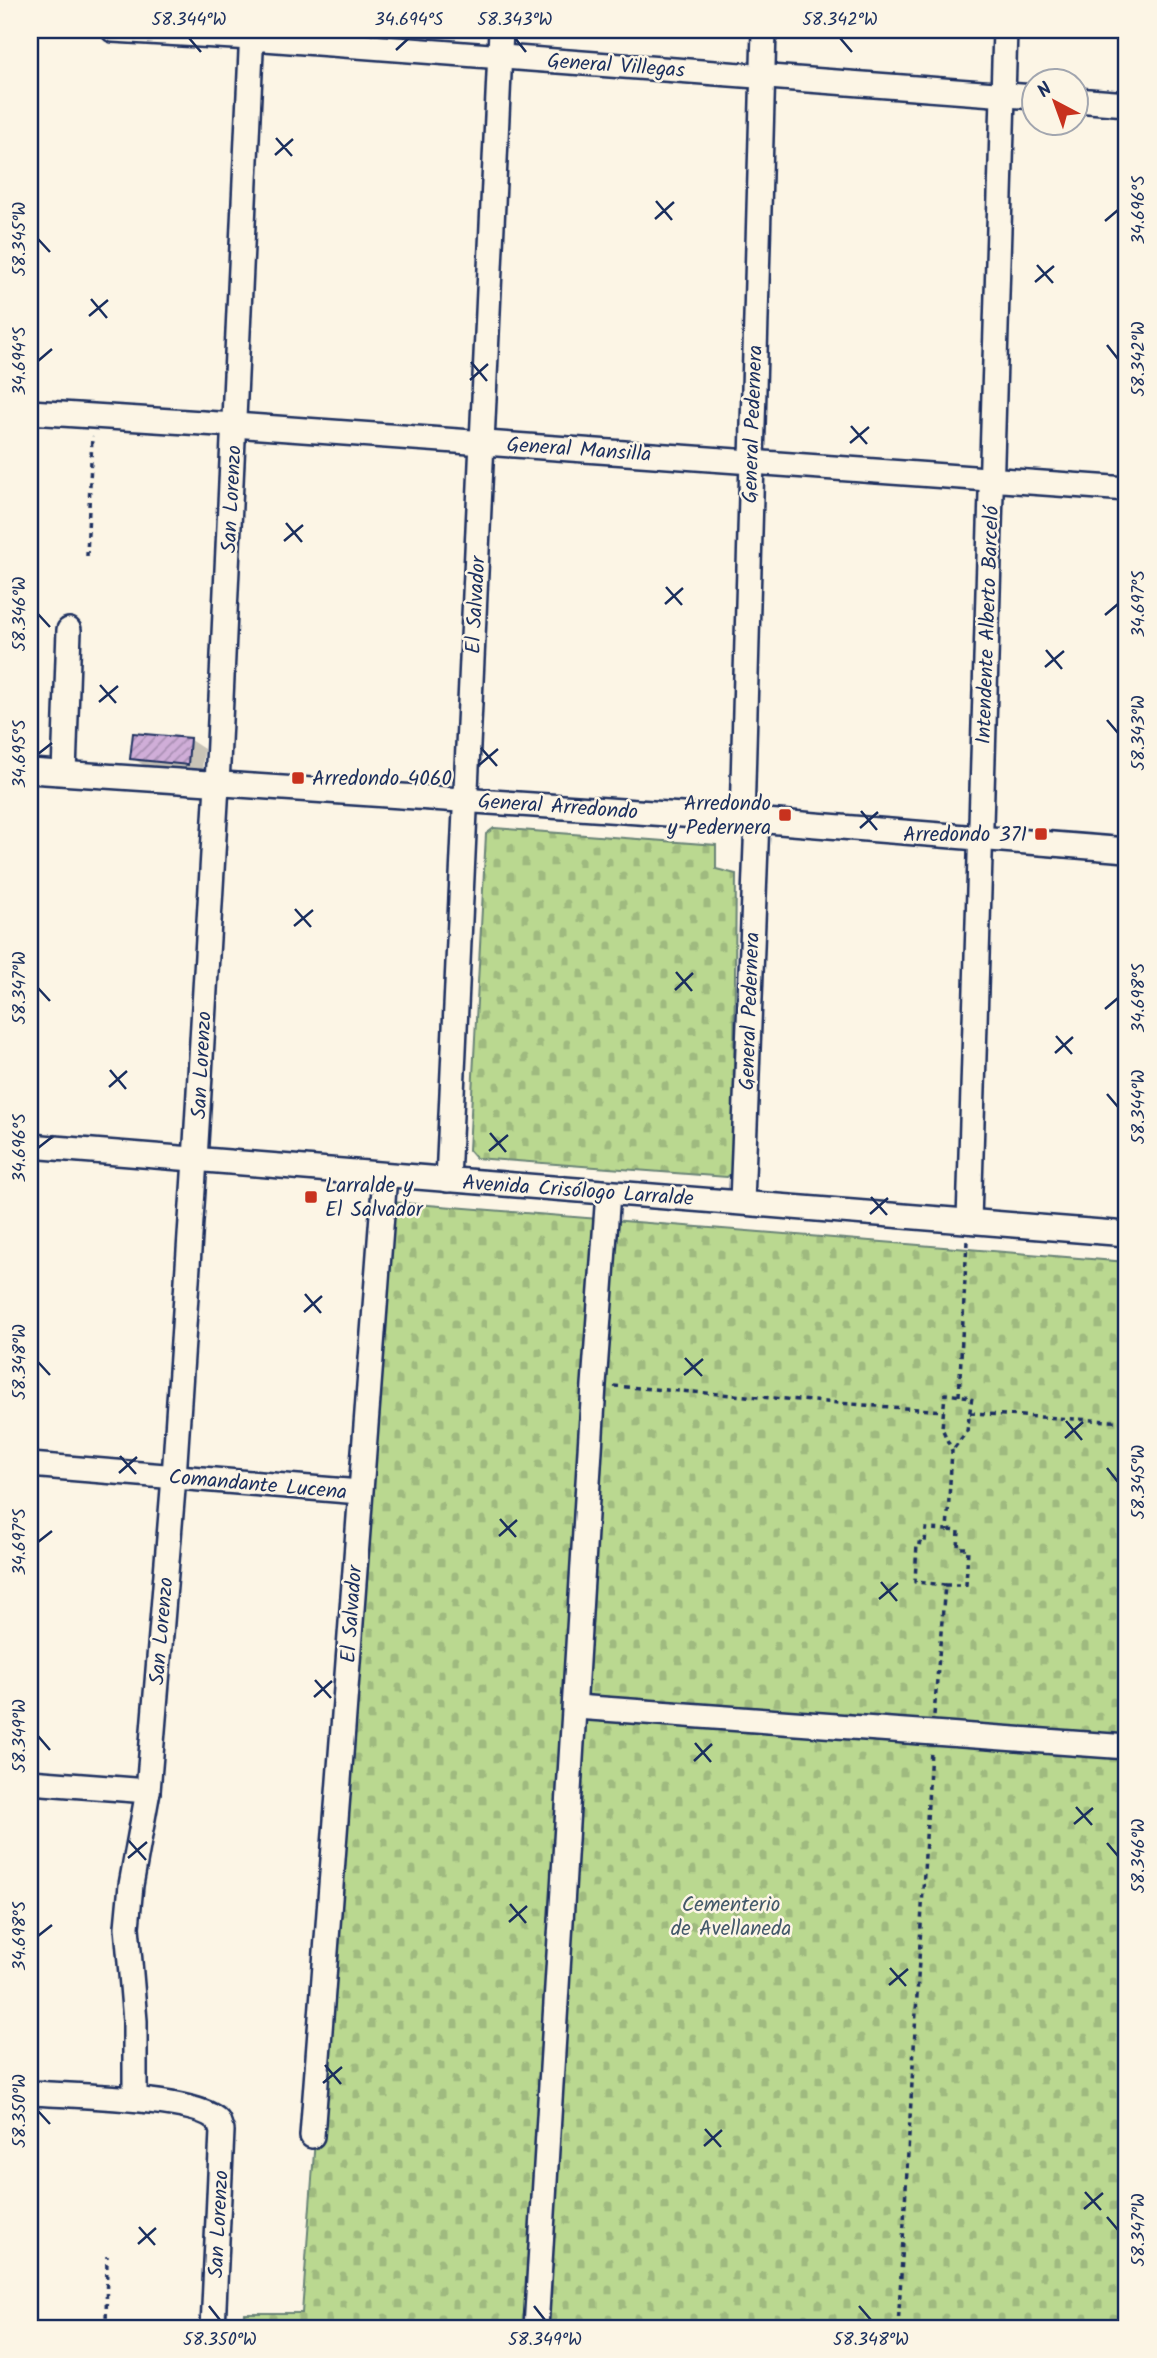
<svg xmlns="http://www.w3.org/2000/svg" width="1157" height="2358" font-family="Kalam,sans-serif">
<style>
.cemetery{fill:url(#cemetery-stones);stroke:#6a8477;stroke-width:2}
.shadow{fill:#0003}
.building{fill:url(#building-hatch);stroke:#1b2f5e;stroke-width:2}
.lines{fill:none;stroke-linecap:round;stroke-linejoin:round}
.minor-casing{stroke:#1b2f5e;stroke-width:28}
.path{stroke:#1b2f5e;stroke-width:3.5;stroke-dasharray:5 5;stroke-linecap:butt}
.minor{stroke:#fcf5e5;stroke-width:23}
.ticks{fill:none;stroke:#1b2f5e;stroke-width:2.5}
.poi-dot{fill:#c8321e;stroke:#fcf5e5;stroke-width:2.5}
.labels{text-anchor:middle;stroke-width:5;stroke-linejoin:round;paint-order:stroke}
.street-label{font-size:21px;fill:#1b2f5e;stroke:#fcf5e5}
.poi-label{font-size:21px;fill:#1b2f5e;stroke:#fcf5e5;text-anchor:start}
.park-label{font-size:21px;fill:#43596a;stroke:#fcf5e5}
.neatline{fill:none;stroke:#1b2f5e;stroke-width:2.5}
.ticks-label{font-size:18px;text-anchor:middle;fill:#1b2f5e}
</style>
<defs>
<pattern id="cemetery-stones" width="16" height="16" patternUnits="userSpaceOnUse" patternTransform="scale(1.75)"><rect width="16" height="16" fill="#bad890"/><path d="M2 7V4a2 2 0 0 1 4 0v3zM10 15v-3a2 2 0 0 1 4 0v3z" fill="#9fba7f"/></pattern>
<pattern id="building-hatch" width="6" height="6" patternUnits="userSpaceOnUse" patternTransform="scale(1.75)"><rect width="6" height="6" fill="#d0aed8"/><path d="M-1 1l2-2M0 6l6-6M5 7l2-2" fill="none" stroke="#a88eb2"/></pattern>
</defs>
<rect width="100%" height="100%" fill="#fcf5e5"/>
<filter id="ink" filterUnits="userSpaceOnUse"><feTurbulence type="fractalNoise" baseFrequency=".0143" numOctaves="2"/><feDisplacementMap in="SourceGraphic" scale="14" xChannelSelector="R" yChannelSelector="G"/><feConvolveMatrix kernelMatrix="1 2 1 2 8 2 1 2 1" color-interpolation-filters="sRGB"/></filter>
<g filter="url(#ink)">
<g class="cemetery">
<polygon points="494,828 716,845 716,869 736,874 733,1172 727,1177 476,1158 469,1150 486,834"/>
<polygon points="391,1202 1127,1262 1127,2328 244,2328 245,2313 302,2313 317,2112"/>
</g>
<polygon class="shadow" points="190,740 204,749 202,772 147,767 132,758"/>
<polygon class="building" points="133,733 190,738 188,765 130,759"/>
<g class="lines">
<defs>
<g id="minor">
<polyline points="113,30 251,38 1034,97"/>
<polyline points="1076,100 1127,104"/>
<polyline points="30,412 234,425 1127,489"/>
<polyline points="30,771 742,819 1127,850"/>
<polyline points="64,773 69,630"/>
<polyline points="742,819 764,30"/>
<path d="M30,1146C395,1177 761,1204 1127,1234"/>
<polyline points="448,1180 501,30"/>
<polyline points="742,1202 757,820"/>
<polyline points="969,1221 1005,30"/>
<polyline points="30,1465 360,1492"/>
<polyline points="576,1707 1127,1747"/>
<polyline points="30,1782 148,1791"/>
<path d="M30,2093C63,2095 199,2097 218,2121C220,2124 220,2128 222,2131L213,2328"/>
<polyline points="135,2098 135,2021 127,1927 131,1885 148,1791 174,1477 195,1160 217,785 252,30"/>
<polyline points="312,2136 385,1175"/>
<polyline points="536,2328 594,1385 608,1193"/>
</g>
</defs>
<use href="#minor" class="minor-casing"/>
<g class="path">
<polyline points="87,556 92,436"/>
<polyline points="614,1386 944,1411"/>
<polyline points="959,1396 967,1241"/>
<polyline points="970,1413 1127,1422"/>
<polyline points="945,1585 966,1585 968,1548 958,1548 959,1531 947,1530"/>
<polyline points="934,1715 945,1585 915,1582 917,1543 925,1544 926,1529 947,1530 952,1451 942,1428 945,1394 972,1397 967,1431 952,1451"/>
<polyline points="106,2328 107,2256"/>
<polyline points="898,2328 931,1750"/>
</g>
<use href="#minor" class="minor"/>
</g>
</g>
<path class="ticks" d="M189,38L201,52M515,38L526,52M840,38L852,52M396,50L409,38M276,138L292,156M275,155L293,139M656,201L672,220M655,219L674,202M1105,221L1118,210M38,239L50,252M1037,265L1053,283M1035,282L1054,266M91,299L107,318M89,316L108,300M1107,345L1118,359M38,361L52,349M471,362L487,381M470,380L488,364M851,426L867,444M850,443L869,427M286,523L302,542M284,541L303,525M666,587L682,605M665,604L683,588M38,614L50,627M1105,615L1118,604M1046,650L1062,669M1045,667L1064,651M100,685L116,703M99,702L118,686M1107,720L1118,733M481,748L497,766M38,754L52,743M479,765L498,749M861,811L877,830M860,828L878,812M295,909L311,927M294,926L313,910M676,972L692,991M38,988L50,1001M675,990L693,973M1105,1009L1118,998M1056,1036L1072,1054M1055,1053L1073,1037M110,1070L126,1089M109,1087L127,1071M1107,1094L1118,1107M490,1133L506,1152M38,1148L52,1137M489,1151L508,1135M871,1197L887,1215M870,1214L888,1198M305,1294L321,1313M304,1312L322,1296M685,1358L702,1376M38,1362L50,1375M684,1375L703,1359M1066,1421L1082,1440M1065,1438L1083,1422M120,1456L136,1474M1107,1468L1118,1482M119,1473L137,1457M500,1519L516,1537M499,1536L517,1520M38,1542L52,1531M881,1582L897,1601M879,1599L898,1583M315,1680L331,1698M314,1697L332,1681M38,1736L50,1750M695,1743L711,1762M694,1761L712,1744M1076,1807L1092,1825M1074,1824L1093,1808M129,1841L146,1860M1107,1843L1118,1856M128,1858L147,1842M510,1904L526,1923M509,1922L527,1906M38,1936L52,1925M890,1968L906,1986M889,1985L908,1969M325,2065L341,2084M323,2083L342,2067M38,2111L50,2124M705,2129L721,2147M704,2146L722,2130M1085,2192L1101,2210M1084,2209L1103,2193M1107,2217L1118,2230M139,2227L155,2245M138,2244L156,2228M209,2306L220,2320M534,2306L545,2320M859,2306L871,2320"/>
<g class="poi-dot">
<rect x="291" y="771" width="14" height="14" rx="3.5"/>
<rect x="778" y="808" width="14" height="14" rx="3.5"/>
<rect x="1034" y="827" width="14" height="14" rx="3.5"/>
<rect x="304" y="1190" width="14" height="14" rx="3.5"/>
</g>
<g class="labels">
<g class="street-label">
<text transform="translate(616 65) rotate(4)" y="7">General Villegas</text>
<text transform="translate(752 424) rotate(-88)" y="7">General Pedernera</text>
<text transform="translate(579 449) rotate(4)" y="7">General Mansilla</text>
<text transform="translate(231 499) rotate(-87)" y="7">San Lorenzo</text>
<text transform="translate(475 605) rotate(-87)" y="7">El Salvador</text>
<text transform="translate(987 625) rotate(-88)" y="7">Intendente Alberto Barceló</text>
<text transform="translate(558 806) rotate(4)" y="7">General Arredondo</text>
<text transform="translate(749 1011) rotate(-88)" y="7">General Pedernera</text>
<text transform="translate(201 1065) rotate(-87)" y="7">San Lorenzo</text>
<text transform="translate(578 1190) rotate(4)" y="7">Avenida Crisólogo Larralde</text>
<text transform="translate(258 1484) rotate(5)" y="7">Comandante Lucena</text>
<text transform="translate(351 1614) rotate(-86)" y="7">El Salvador</text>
<text transform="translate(161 1631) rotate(-85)" y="7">San Lorenzo</text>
<text transform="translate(218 2224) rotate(-87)" y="7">San Lorenzo</text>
</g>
<g class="poi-label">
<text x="312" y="785">Arredondo 4060</text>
<text x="771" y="810" text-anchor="end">Arredondo<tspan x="771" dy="24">y Pedernera</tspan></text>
<text x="1027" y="841" text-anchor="end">Arredondo 371</text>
<text x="325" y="1192">Larralde y<tspan x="325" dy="24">El Salvador</tspan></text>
</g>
<g class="park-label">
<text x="731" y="1911">Cementerio<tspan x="731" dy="24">de Avellaneda</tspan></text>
</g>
</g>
<rect width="1157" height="2358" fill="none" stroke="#fcf5e5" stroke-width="77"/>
<g transform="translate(1055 102) rotate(319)"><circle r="33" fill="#fcf5e5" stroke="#a2a6af" stroke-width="2"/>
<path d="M0-5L12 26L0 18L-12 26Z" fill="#c8321e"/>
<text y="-10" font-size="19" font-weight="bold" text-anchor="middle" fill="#1b2f5e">N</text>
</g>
<rect x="38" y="38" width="1080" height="2282" class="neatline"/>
<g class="ticks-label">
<text x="189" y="25">58.344°W</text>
<text x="409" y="25">34.694°S</text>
<text x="515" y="25">58.343°W</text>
<text x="840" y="25">58.342°W</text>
<text transform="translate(1138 210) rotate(-90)" y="6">34.696°S</text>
<text transform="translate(19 239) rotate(-90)" y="6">58.345°W</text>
<text transform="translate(1138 359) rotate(-90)" y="6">58.342°W</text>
<text transform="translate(19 361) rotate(-90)" y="6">34.694°S</text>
<text transform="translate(1138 604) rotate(-90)" y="6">34.697°S</text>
<text transform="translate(19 614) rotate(-90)" y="6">58.346°W</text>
<text transform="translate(1138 733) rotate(-90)" y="6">58.343°W</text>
<text transform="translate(19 754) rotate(-90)" y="6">34.695°S</text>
<text transform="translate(19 988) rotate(-90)" y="6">58.347°W</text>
<text transform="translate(1138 998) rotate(-90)" y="6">34.698°S</text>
<text transform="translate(1138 1107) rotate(-90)" y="6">58.344°W</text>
<text transform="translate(19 1148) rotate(-90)" y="6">34.696°S</text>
<text transform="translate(19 1362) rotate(-90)" y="6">58.348°W</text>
<text transform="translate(1138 1482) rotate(-90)" y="6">58.345°W</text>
<text transform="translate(19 1542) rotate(-90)" y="6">34.697°S</text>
<text transform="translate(19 1736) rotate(-90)" y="6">58.349°W</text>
<text transform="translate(1138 1856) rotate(-90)" y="6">58.346°W</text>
<text transform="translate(19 1936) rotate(-90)" y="6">34.698°S</text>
<text transform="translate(19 2111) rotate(-90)" y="6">58.350°W</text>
<text transform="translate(1138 2230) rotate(-90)" y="6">58.347°W</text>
<text x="220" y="2345">58.350°W</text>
<text x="545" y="2345">58.349°W</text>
<text x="871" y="2345">58.348°W</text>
</g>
</svg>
